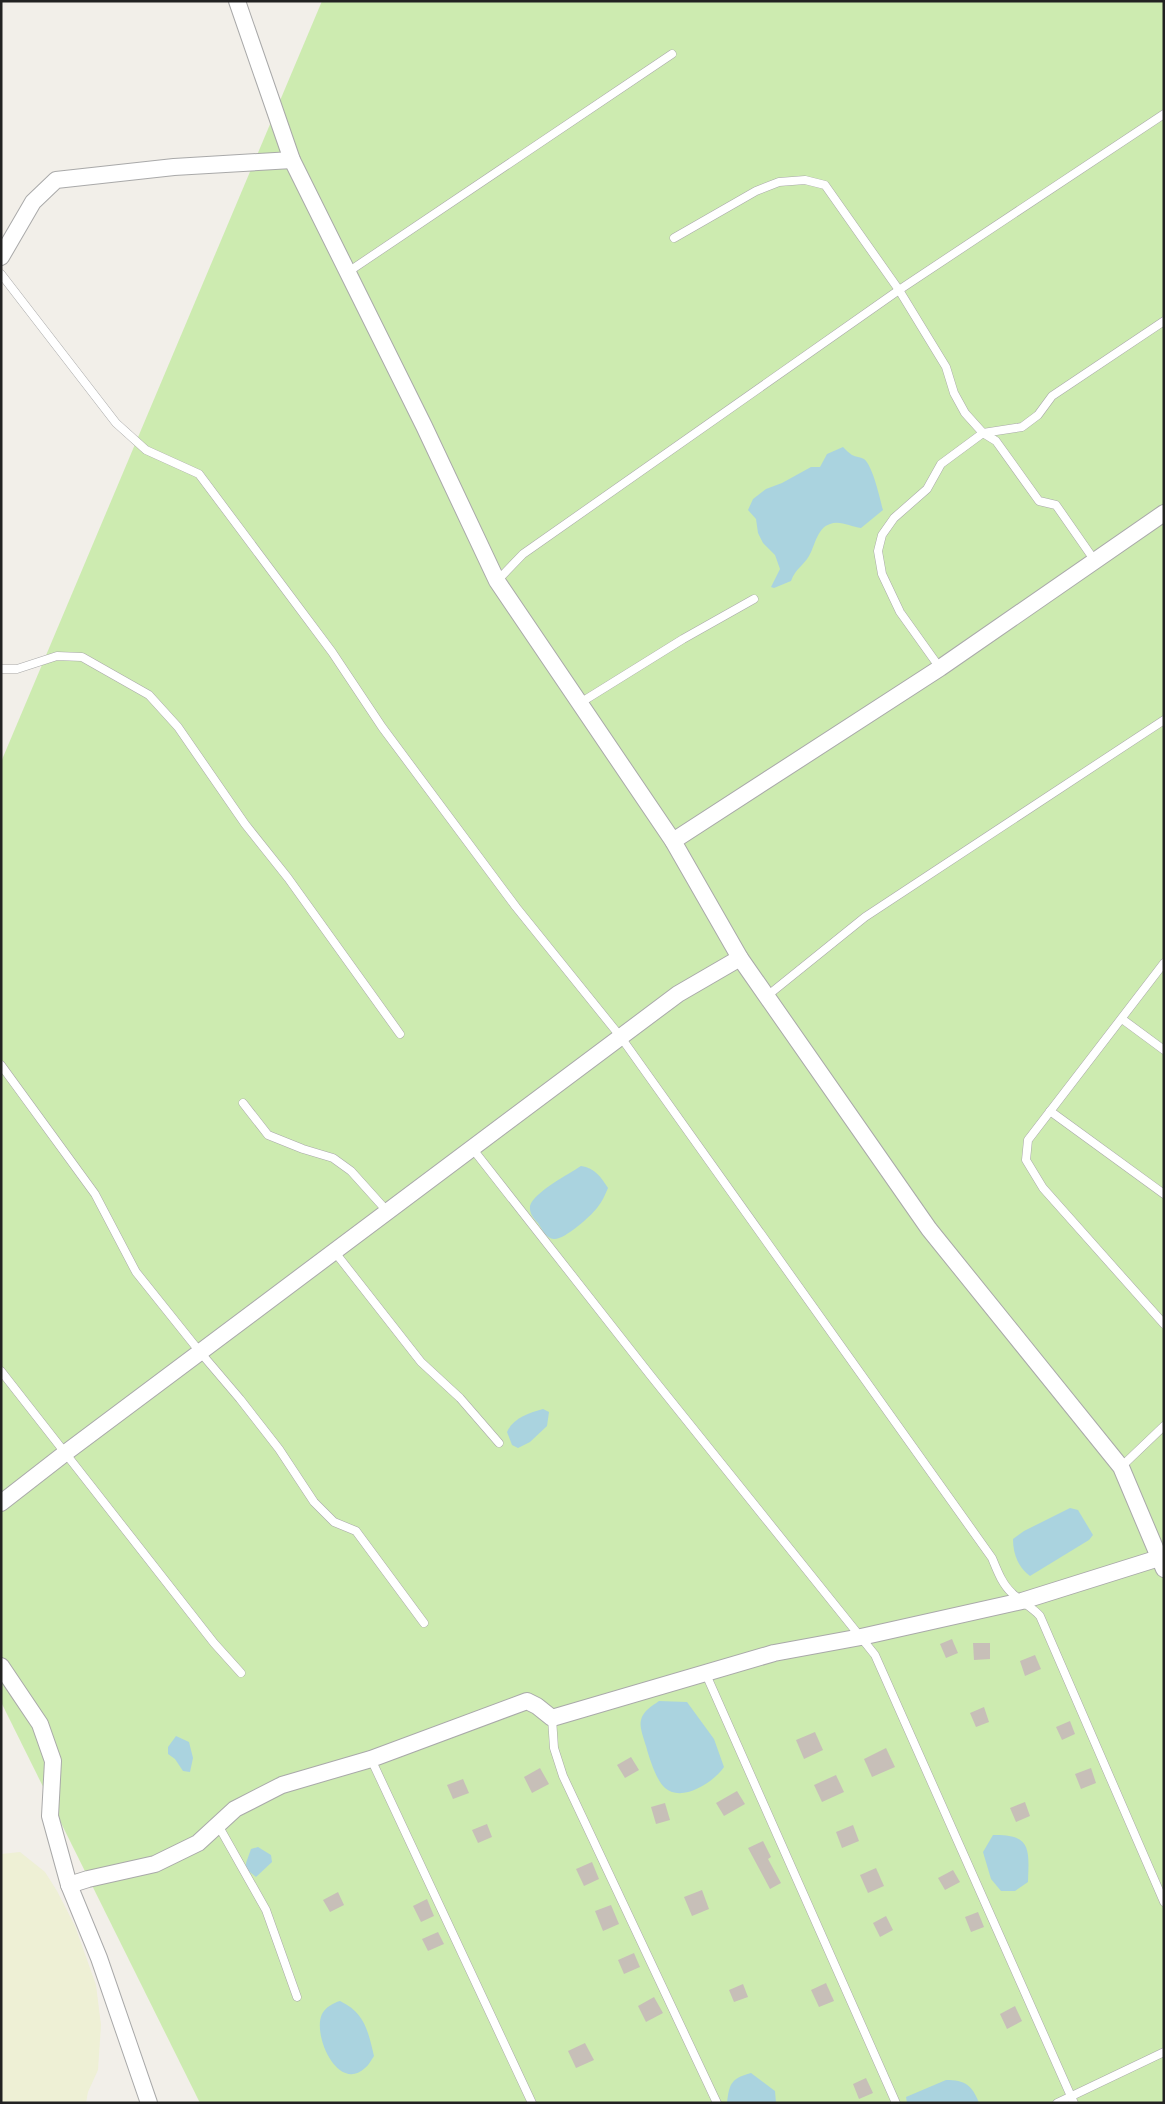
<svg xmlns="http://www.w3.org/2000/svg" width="1165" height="2104" font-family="'Golos Text',sans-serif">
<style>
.farmland{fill:#eef0d5}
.grass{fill:#cdebb0}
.water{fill:#aad3df}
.building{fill:#c7bfb8}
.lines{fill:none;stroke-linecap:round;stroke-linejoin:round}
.lane-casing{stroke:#a9a9a9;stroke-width:9}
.street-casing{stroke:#a9a9a9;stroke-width:18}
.lane{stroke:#fff;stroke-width:8}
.street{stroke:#fff;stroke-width:16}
</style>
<rect width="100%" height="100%" fill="#f2efe9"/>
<polygon class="farmland" points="20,1852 45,1872 57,1891 75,1926 96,1985 101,2025 98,2070 88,2092 86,2103 1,2103 1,1854"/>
<polygon class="grass" points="322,1 1164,1 1164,2103 200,2103 1,1702 1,762"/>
<g class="water">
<path d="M843,447C846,450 849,453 852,455C856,457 860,457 864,459C873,466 880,499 883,510L861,528C851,527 840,520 830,524C817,528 815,546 809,556C803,566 796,568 791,581L774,588L771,587L780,569L775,555L763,543L758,533L756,519L748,510L753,499L766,489L782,483L811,467H820L827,454Z"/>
<path d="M581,1166C595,1168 601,1177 608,1188C605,1195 602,1202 597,1208C590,1217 564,1240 554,1239C546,1239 542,1229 538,1223C534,1219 529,1213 530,1206C534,1192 569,1174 581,1166Z"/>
<path d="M543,1409L549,1412L547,1426L530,1442L518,1448L512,1445L507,1432C513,1418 529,1413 543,1409Z"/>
<path d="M1070,1508L1078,1510L1093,1535L1089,1540L1030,1576C1018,1567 1013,1554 1013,1539L1024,1531Z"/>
<path d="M659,1701L687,1702L714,1739L724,1767C714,1782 682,1803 665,1788C656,1780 649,1757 646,1746C644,1739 639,1727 641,1720C643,1711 652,1706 659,1701Z"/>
<polygon points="176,1736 189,1742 193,1758 190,1772 183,1771 175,1759 168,1754 168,1747"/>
<path d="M993,1835C1032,1834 1029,1850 1028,1882L1015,1891H1001L991,1879L983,1852Z"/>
<polygon points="258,1847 271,1855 272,1862 256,1877 246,1869 246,1863 251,1849"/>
<path d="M340,2001C365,2013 368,2031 374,2056C371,2060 369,2065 365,2068C338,2093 312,2035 322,2014C326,2007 333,2003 340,2001Z"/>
<path d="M751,2073L775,2091L776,2103H727C729,2083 732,2078 751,2073Z"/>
<path d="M946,2080C965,2080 972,2085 979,2103H907L906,2097Z"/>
</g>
<g class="building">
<polygon points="952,1639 958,1653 946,1658 940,1644"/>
<polygon points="973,1643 990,1643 990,1659 974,1660"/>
<polygon points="1035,1655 1041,1669 1025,1676 1020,1661"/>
<polygon points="984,1707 989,1722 976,1727 970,1713"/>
<polygon points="1070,1721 1075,1734 1062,1740 1056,1727"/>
<polygon points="815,1732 823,1750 804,1759 796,1740"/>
<polygon points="886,1748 895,1767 872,1777 864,1759"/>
<polygon points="631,1757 639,1770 625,1778 617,1765"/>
<polygon points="540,1768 549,1784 532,1793 524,1777"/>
<polygon points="1091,1768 1096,1783 1081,1789 1075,1774"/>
<polygon points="836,1775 844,1792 822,1802 814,1785"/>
<polygon points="463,1779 469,1793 453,1799 447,1785"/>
<polygon points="737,1791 745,1804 724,1816 716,1803"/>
<polygon points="1025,1802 1030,1816 1016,1822 1010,1808"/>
<polygon points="665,1803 670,1820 656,1824 651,1807"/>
<polygon points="487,1824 492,1837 478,1843 472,1830"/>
<polygon points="853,1825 859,1841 842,1848 836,1832"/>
<polygon points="763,1841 771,1857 768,1859 781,1883 770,1889 748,1848"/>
<polygon points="592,1862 599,1879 584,1886 576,1869"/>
<polygon points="876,1868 884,1886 868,1893 860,1875"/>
<polygon points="953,1870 960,1882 945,1890 938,1878"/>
<polygon points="702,1890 709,1909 692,1916 684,1897"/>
<polygon points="338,1892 344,1905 330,1912 323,1900"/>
<polygon points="427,1899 434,1916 421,1922 413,1906"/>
<polygon points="611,1905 619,1924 603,1931 595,1911"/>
<polygon points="978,1912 984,1927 971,1932 965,1917"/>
<polygon points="886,1916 893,1930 880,1937 873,1923"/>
<polygon points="438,1932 444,1944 428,1951 422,1939"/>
<polygon points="634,1953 640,1967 624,1974 618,1960"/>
<polygon points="826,1983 834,2001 819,2007 811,1990"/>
<polygon points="743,1984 748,1997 734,2002 729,1990"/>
<polygon points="654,1997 663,2013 646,2022 638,2006"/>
<polygon points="1015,2006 1022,2021 1007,2029 1000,2014"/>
<polygon points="585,2043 594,2060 576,2068 568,2051"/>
<polygon points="866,2078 873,2093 859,2099 853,2084"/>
</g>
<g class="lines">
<defs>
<g id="lane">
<polyline points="674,238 756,191 779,182 805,180 825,185 899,290 946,367 954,393 965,413 983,433 996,441 1039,501 1056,505 1095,561"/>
<polyline points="348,272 672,54"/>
<path d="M1,274L116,423L146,450L199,474L332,652L382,727L516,907L620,1036L992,1558C997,1570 1002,1584 1012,1593C1021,1602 1032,1607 1040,1616L1164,1902"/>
<polyline points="497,581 523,554 899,290 1164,114"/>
<polyline points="940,668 900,612 882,574 878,551 882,535 894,518 927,489 941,464 983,433 1022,427 1038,415 1052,396 1164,321"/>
<polyline points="1,669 17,669 57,656 82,657 149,695 178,727 245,824 288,878 400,1034"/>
<polyline points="580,703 683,639 754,599"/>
<polyline points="1164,963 1028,1140 1026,1160 1043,1188 1164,1324"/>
<polyline points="767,996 865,917 1164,720"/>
<polyline points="1122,1019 1164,1050"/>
<polyline points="1,1065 95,1194 136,1272 200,1352 240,1399 279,1449 314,1502 334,1522 356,1531 424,1623"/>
<polyline points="243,1103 268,1135 303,1149 333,1158 351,1171 387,1211"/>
<polyline points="1050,1111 1164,1194"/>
<polyline points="472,1148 651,1376 875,1655 1074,2103"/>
<polyline points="334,1251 421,1362 460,1398 499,1443"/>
<polyline points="1,1371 214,1643 241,1673"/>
<polyline points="1121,1467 1164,1426"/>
<polyline points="705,1672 896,2103"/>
<polyline points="552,1718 554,1748 563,1776 717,2103"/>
<polyline points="371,1759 532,2103"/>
<polyline points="218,1825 266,1910 297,1997"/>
<polyline points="1057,2103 1164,2052"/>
</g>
<g id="street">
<polyline points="237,1 292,160 424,426 497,581 673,841 740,958 929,1229 1121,1467 1164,1569"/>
<polyline points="1,257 33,202 56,180 174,167 292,160"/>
<polyline points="673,841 940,668 1164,513"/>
<polyline points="1,1503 64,1454 678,994 740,958"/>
<polyline points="1,1666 40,1724 53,1761 50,1816 69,1885 99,1958 149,2103"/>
<polyline points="69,1885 88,1879 155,1864 198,1843 235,1809 282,1785 371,1759 527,1701 537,1706 552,1718 774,1653 861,1637 1022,1601 1159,1558"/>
</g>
</defs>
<use href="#lane" class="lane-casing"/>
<use href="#street" class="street-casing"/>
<use href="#lane" class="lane"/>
<use href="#street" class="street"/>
</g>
<rect width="1165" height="2104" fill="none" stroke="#222222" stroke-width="5"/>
</svg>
